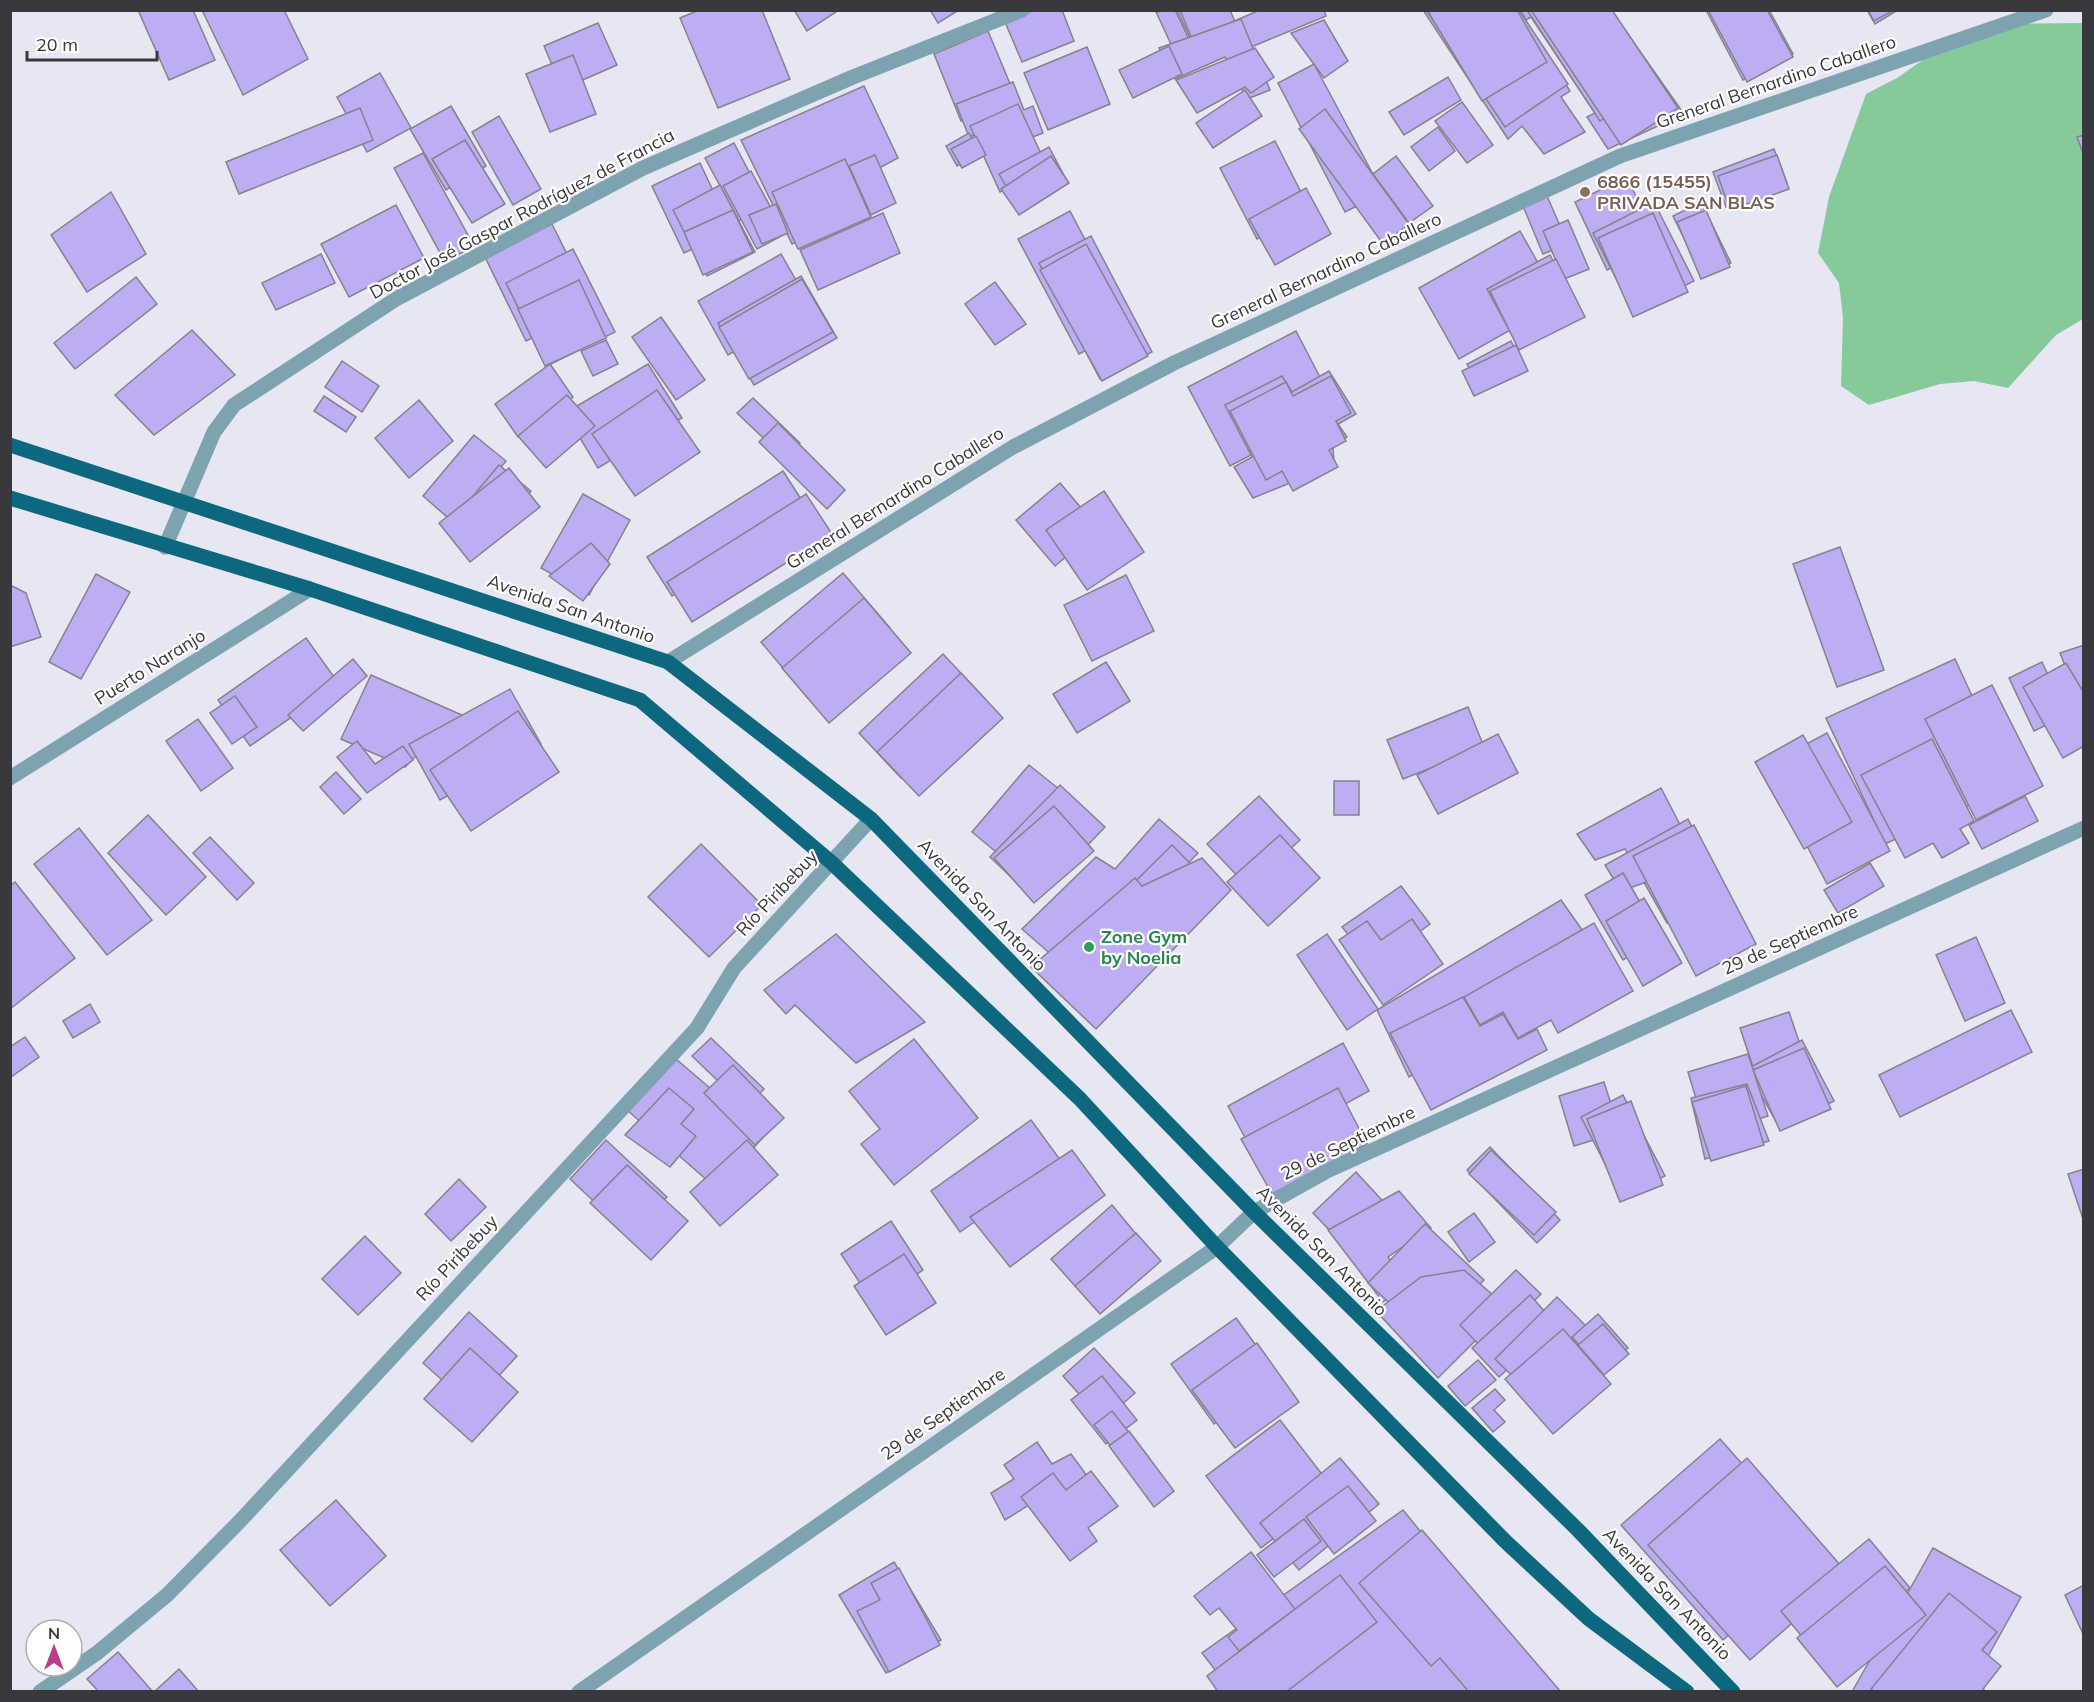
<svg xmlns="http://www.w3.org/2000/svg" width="2094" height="1702" font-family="Mulish,sans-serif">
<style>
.green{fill:#86ca9b}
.building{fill:#bdadf3;stroke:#84828c;stroke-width:1.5}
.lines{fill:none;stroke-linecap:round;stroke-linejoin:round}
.minor{stroke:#7ea3b0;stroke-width:15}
.primary{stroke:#0d687f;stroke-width:15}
.education-dot{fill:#8d6e63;stroke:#fff;stroke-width:2}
.leisure-dot{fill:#2e9e5b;stroke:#fff;stroke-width:2}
.labels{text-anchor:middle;stroke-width:4.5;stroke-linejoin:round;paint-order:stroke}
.street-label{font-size:18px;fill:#38383d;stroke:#fff}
.education-label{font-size:18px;font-weight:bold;fill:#785e54;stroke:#fff;text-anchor:start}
.leisure-label{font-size:18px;font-weight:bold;fill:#27864d;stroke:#fff;text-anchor:start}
</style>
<rect width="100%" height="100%" fill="#e6e7f3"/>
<polygon class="green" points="2083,23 2083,319 2056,335 2008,388 1974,381 1940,384 1869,405 1841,386 1843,318 1839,283 1818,253 1829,197 1866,94 1897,78 1961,33 1995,24"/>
<g class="building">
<polygon points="138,10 193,10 215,60 169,80"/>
<polygon points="202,10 284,10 308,59 243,95"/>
<polygon points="699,10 762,10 790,79 718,108 680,18"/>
<polygon points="794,10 839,10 807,31"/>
<polygon points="930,10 959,10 938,23"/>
<polygon points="1034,10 1062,10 1074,41 1022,62 1005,22"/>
<polygon points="1170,10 1220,10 1221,13 1179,32"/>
<polygon points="1175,10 1200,62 1183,70 1156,12"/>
<polygon points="1177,10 1224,10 1239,41 1200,59"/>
<polygon points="1180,10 1230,10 1242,38 1199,56"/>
<polygon points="1260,10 1324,10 1326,16 1244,50 1232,22"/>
<polygon points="1423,10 1519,10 1570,91 1561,97 1585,132 1544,154 1522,126 1508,139"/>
<polygon points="1426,10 1519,10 1568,84 1505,127"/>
<polygon points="1427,10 1517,10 1547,62 1482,101"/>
<polygon points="1520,10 1611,10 1684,114 1608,149 1587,117 1595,113 1531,17 1526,20"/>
<polygon points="1527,10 1608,10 1657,83 1600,121"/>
<polygon points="1531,10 1612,10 1678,108 1621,145"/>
<polygon points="1706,10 1769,10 1793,54 1743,80"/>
<polygon points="1708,10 1767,10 1793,57 1747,82"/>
<polygon points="1867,10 1898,10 1875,24"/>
<polygon points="1868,10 1894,10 1874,21"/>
<polygon points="1241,19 1270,90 1247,99 1225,57 1175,79 1159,48"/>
<polygon points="1324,20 1348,61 1324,78 1291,33"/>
<polygon points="598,23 617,65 562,89 544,46"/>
<polygon points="988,31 1016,98 961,121 934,54"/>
<polygon points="1169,46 1182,74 1133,98 1119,70"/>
<polygon points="1087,47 1110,104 1048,130 1024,73"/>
<polygon points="1255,48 1274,77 1251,93 1245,87 1197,113 1176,80"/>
<polygon points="573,55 596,114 550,132 526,74"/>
<polygon points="1314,64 1383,193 1345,212 1278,83"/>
<polygon points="380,73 411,128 367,152 337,97"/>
<polygon points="1448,77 1461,100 1404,135 1389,112"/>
<polygon points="1013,82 1024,110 1033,106 1043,133 999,150 991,129 969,137 956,104"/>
<polygon points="864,86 898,158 859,179 867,210 792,244 741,140"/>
<polygon points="1245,90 1262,116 1213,148 1196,123"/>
<polygon points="1462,102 1493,145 1467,163 1435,121"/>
<polygon points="1018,104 1049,171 1000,192 970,126"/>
<polygon points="451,106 486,166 446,190 410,129"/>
<polygon points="360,108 373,140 239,194 226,162"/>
<polygon points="1325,109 1409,224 1383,244 1299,129"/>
<polygon points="499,116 541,189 513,205 472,132"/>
<polygon points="1438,127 1455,151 1429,171 1411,147"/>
<polygon points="969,133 980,153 957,166 946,146"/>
<polygon points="2084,135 2084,156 2077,137"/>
<polygon points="976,136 986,155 962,168 951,149"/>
<polygon points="465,140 505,204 472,223 432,159"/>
<polygon points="1275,141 1311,212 1257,239 1220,168"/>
<polygon points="734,143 767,206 739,221 705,158"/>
<polygon points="1049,147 1067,181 1018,207 999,174"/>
<polygon points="1774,149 1787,183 1726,207 1713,172"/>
<polygon points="423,153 474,246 445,262 394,168"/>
<polygon points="875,155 896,203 871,215 849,166"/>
<polygon points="1777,155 1789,189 1730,210 1718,176"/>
<polygon points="1051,156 1069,183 1019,215 1001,189"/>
<polygon points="1396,156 1433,206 1409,223 1373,174"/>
<polygon points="845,159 871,217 798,249 772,192"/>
<polygon points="700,163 732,231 684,253 652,186"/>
<polygon points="751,171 785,234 757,249 723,186"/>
<polygon points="1627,177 1659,246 1607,270 1575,202"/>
<polygon points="720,185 755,252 707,276 673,210"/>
<polygon points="1306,188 1331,234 1275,265 1249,219"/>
<polygon points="111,192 146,254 87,292 51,235"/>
<polygon points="1547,196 1568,244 1543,254 1523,206"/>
<polygon points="1654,202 1694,281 1633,312 1593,233"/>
<polygon points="1701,202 1731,263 1703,277 1673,216"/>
<polygon points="776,204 788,233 762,244 749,215"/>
<polygon points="396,205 424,258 349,297 321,244"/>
<polygon points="733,210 753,252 703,275 684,232"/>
<polygon points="1706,210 1730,267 1701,279 1677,222"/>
<polygon points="1070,211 1131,327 1079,354 1018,239"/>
<polygon points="883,213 900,253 818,290 800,250"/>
<polygon points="1653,213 1688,292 1633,317 1598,238"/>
<polygon points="1568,220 1589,269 1564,279 1543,231"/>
<polygon points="552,224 594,308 526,341 485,257"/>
<polygon points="1520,231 1560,302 1459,359 1419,288"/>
<polygon points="1091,236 1152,352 1100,379 1039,263"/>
<polygon points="1086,244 1148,356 1102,381 1040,270"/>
<polygon points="573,249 615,332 547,366 506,283"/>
<polygon points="321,254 335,283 276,310 262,283"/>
<polygon points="781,254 812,308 728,355 698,301"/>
<polygon points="1550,255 1581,312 1518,346 1487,289"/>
<polygon points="1556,259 1585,317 1519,350 1490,291"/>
<polygon points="801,276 837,338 754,385 718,323"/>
<polygon points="136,277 157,304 75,369 54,343"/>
<polygon points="802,279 833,332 749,379 719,327"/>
<polygon points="579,280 606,338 545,366 518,309"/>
<polygon points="995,282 1026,324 995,345 965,304"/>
<polygon points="661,317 705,380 676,400 632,337"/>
<polygon points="192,330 235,375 154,435 115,395"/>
<polygon points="1296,331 1337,410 1230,466 1188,387"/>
<polygon points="606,340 618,364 593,376 581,351"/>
<polygon points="1511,341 1525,369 1481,392 1467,364"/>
<polygon points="1516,345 1528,371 1474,396 1462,371"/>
<polygon points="342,361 379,386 362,412 325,387"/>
<polygon points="550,364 573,397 518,437 495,404"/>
<polygon points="648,364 682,418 598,468 565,413"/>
<polygon points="1329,371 1356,414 1338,424 1347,437 1333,444 1334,465 1253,498 1234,467 1252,457 1225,405 1282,376 1292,392"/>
<polygon points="1331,376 1351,413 1336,421 1346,441 1329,450 1338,467 1293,491 1282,471 1266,480 1230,411 1286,382 1293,396"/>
<polygon points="657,390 700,452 635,496 592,434"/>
<polygon points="567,395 595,426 546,468 518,436"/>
<polygon points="324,396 356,417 346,432 314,411"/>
<polygon points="753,398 800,443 780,454 737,413"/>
<polygon points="419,400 453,441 409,478 375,438"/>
<polygon points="778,423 845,490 827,509 759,442"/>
<polygon points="474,435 506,461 454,523 423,496"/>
<polygon points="499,465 531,491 479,554 447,527"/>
<polygon points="509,468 540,507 470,562 439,523"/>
<polygon points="783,471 808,510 672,596 647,557"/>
<polygon points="1060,483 1099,529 1055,566 1016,520"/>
<polygon points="1104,491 1144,552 1087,590 1046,530"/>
<polygon points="583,494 630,520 589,595 541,568"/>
<polygon points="806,494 832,534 692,622 667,582"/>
<polygon points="591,543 610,564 583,601 549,576"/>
<polygon points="1840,547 1884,670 1837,687 1793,564"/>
<polygon points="843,573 890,628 808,698 761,642"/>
<polygon points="96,574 130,592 81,679 49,662"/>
<polygon points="1126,575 1154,631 1092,661 1064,605"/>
<polygon points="10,585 26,593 41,637 10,647"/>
<polygon points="864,598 911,653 829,723 782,668"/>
<polygon points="306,638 339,684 250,746 218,700"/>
<polygon points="2084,645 2084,715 2060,653"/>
<polygon points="943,654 985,699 901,778 859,733"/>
<polygon points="353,659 367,676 303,731 288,715"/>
<polygon points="1955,659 2013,785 1885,844 1826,718"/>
<polygon points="1106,662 1130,701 1077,733 1053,694"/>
<polygon points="2042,662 2067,715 2034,731 2009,678"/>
<polygon points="2066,663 2084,693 2084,746 2063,758 2023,687"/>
<polygon points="961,673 1003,718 919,796 877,752"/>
<polygon points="371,675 487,726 449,767 425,747 405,767 341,739"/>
<polygon points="1992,685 2043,786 1976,820 1925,719"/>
<polygon points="510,689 541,744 440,800 409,744"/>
<polygon points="235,696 257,727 232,744 210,713"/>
<polygon points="1468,707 1484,747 1403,779 1387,740"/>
<polygon points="518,711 559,772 471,831 430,770"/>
<polygon points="198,719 233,768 201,791 166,741"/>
<polygon points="1827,733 1890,851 1827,884 1765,766"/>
<polygon points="1498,734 1518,773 1438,814 1417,775"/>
<polygon points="1803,735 1852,822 1804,849 1755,762"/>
<polygon points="1932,739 1974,821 1960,829 1969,843 1942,858 1933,843 1905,858 1861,775"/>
<polygon points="357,741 375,764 403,746 413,760 367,793 337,757"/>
<polygon points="1029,765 1064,793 1007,861 972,832"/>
<polygon points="336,772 361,799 344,814 320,787"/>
<rect x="1334" y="781" width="25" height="34"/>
<polygon points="1060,785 1105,827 1035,900 990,857"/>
<polygon points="1661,788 1718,898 1667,923 1625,849 1595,860 1577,834"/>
<polygon points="1259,796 1300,840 1248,887 1207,844"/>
<polygon points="2025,796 2038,821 1982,849 1969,825"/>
<polygon points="1054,806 1094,851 1034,903 994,858"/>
<polygon points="148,815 206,877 166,915 108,853"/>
<polygon points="1159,819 1198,853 1078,978 1022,929 1096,857 1115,869"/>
<polygon points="1688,819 1745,929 1694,954 1652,880 1621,891 1605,865"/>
<polygon points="1694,825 1756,944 1696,976 1633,856"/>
<polygon points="79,828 152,920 107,955 34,864"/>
<polygon points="1280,835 1320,878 1268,926 1227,882"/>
<polygon points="210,837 254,883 237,900 193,853"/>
<polygon points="701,844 762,905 709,957 648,897"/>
<polygon points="1172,845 1223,897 1098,1020 1047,969"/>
<polygon points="1202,858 1231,890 1096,1029 1031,967 1135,878 1142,886"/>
<polygon points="1870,863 1884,886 1838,913 1824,890"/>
<polygon points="1623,873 1661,938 1623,960 1585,895"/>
<polygon points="15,882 75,958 10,1009 10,886"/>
<polygon points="1401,886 1430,924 1373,965 1342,927"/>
<polygon points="1644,898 1682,963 1643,986 1606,921"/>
<polygon points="1561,900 1606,964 1409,1077 1377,1010"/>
<polygon points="1412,919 1443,964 1383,1005 1339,940 1367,921 1381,940"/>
<polygon points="1594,923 1633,991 1558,1033 1551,1020 1518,1038 1503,1012 1480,1025 1464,997"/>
<polygon points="836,934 925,1022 856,1063 795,1005 786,1014 764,990"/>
<polygon points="1327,934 1378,1009 1347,1030 1297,955"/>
<polygon points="1976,937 2005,1003 1965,1021 1936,955"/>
<polygon points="1463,997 1480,1026 1503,1014 1518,1039 1537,1029 1547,1050 1431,1110 1390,1033"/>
<polygon points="90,1004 100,1022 73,1038 63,1021"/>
<polygon points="2011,1010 2032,1052 1900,1117 1879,1075"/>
<polygon points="1789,1012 1804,1056 1755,1073 1740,1028"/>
<polygon points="25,1037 39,1057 11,1077 10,1047"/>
<polygon points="711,1038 764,1089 746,1108 692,1056"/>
<polygon points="914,1039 978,1118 894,1185 861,1144 880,1129 849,1091"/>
<polygon points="1802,1040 1834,1101 1780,1129 1747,1069"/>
<polygon points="1343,1043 1369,1091 1254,1154 1228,1106"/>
<polygon points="1804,1048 1831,1109 1780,1131 1753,1070"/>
<polygon points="1748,1054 1768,1116 1707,1135 1688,1072"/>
<polygon points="676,1059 765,1135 717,1189 627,1110"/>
<polygon points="733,1065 784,1118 755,1145 704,1093"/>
<polygon points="1604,1082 1620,1132 1574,1146 1559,1096"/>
<polygon points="1747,1084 1769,1141 1705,1159 1691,1098"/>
<polygon points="1746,1086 1764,1145 1711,1161 1692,1102"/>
<polygon points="669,1088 694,1109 681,1124 696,1136 670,1167 625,1135"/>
<polygon points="1338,1088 1367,1144 1272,1194 1241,1139"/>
<polygon points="1623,1095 1665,1176 1622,1197 1581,1117"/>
<polygon points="1631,1101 1663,1185 1620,1202 1587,1119"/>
<polygon points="1031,1120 1061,1161 960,1232 931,1191"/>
<polygon points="606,1140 667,1197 630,1235 570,1179"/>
<polygon points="747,1140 778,1175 720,1226 690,1192"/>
<polygon points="1490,1147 1560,1220 1537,1243 1467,1170"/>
<polygon points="1072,1150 1105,1195 1010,1267 970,1217"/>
<polygon points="1491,1150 1556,1212 1534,1235 1469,1174"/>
<polygon points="627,1165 688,1221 651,1260 590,1203"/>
<polygon points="2084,1169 2084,1222 2068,1174"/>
<polygon points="1356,1172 1403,1223 1360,1262 1313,1213"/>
<polygon points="459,1179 486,1207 451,1241 425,1214"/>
<polygon points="1399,1191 1431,1228 1388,1257 1409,1283 1383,1302 1328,1230"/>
<polygon points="1112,1205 1136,1234 1075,1286 1051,1259"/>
<polygon points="1474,1213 1495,1242 1469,1262 1448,1232"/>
<polygon points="891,1221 923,1270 873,1303 841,1254"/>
<polygon points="1425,1224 1484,1280 1427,1338 1368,1283"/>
<polygon points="1136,1233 1161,1261 1100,1314 1075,1286"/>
<polygon points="365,1236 401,1273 358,1315 322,1279"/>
<polygon points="904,1254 936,1303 886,1335 854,1286"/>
<polygon points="1464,1270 1508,1308 1438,1378 1376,1311 1421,1277"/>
<polygon points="1516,1270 1541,1294 1484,1350 1460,1325"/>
<polygon points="1530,1295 1556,1324 1499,1377 1472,1348"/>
<polygon points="1557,1297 1619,1359 1558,1421 1495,1359"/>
<polygon points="469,1312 517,1356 471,1406 423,1363"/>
<polygon points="1598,1314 1628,1348 1602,1371 1572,1337"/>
<polygon points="1236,1318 1279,1377 1214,1424 1171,1364"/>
<polygon points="1603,1324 1629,1354 1604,1375 1578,1345"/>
<polygon points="1563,1329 1611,1384 1553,1434 1505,1379"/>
<polygon points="1257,1343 1299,1402 1235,1448 1192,1390"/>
<polygon points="470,1348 518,1392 472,1442 424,1399"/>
<polygon points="1094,1348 1135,1393 1103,1421 1063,1376"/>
<polygon points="1478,1360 1496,1380 1465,1406 1448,1386"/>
<polygon points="1102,1376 1137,1420 1106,1444 1071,1400"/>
<polygon points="1495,1389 1505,1400 1494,1410 1505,1422 1493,1432 1472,1408"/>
<polygon points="1112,1411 1150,1459 1132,1473 1094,1425"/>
<polygon points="1280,1420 1335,1491 1261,1548 1206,1476"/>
<polygon points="1129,1431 1174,1491 1154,1507 1109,1446"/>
<polygon points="1720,1439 1822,1554 1723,1640 1621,1525"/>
<polygon points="1037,1442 1052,1464 1071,1454 1093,1484 1049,1517 1035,1501 1005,1520 991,1493 1014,1479 1004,1465"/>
<polygon points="1340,1458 1379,1504 1299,1570 1260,1523"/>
<polygon points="1747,1458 1848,1574 1750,1660 1648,1545"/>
<polygon points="1091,1471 1118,1506 1088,1528 1097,1541 1070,1561 1021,1497 1053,1473 1066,1490"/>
<polygon points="1348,1486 1376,1521 1334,1554 1306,1517"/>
<polygon points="336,1500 386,1556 330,1606 280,1550"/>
<polygon points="1403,1510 1545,1685 1536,1692 1232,1692 1202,1653"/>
<polygon points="1304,1519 1321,1541 1274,1577 1257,1555"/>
<polygon points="1422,1530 1561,1692 1469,1692 1440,1658 1431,1666 1359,1583"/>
<polygon points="1869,1539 1910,1588 1822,1661 1781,1611"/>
<polygon points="1933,1548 2021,1597 1968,1692 1855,1692 1853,1690"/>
<polygon points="1251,1552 1295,1609 1239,1651 1228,1637 1237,1630 1219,1608 1210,1615 1194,1596"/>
<polygon points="894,1562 941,1640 886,1673 839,1595"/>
<polygon points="1885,1566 1926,1615 1837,1687 1797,1638"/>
<polygon points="899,1568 940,1645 889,1672 857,1611 880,1600 871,1583"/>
<polygon points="1340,1575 1377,1622 1286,1692 1218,1692 1207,1676"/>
<polygon points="2084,1585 2084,1636 2065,1595"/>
<polygon points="1949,1593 1997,1632 1982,1650 2001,1666 1983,1689 1987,1692 1875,1692 1871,1689"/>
<polygon points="118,1652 153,1692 99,1692 87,1679"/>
<polygon points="179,1669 199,1692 154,1692"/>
</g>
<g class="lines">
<g class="minor">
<polyline points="165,547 214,432 234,405 396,299 643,168 853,77 1022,10"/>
<polyline points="668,662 1013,447 1174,363 1620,156 2046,10"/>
<polyline points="10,778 310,589"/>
<polyline points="40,1692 97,1653 167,1595 241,1520 697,1028 734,968 871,819"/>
<polyline points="579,1692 1217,1247 1254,1212 1327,1171 2084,828"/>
</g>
<g class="primary">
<polyline points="10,445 668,662 871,819 1254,1212 1578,1530 1733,1692"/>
<polyline points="10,498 310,589 640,700 832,863 1080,1099 1217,1247 1505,1541 1589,1619 1687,1692"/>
</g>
</g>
<circle class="education-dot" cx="1585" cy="192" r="6"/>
<circle class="leisure-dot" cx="1089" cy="947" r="6"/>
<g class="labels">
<g class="street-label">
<text transform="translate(1776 82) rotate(-19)" y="6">Greneral Bernardino Caballero</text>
<text transform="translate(522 214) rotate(-28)" y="6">Doctor José Gaspar Rodríguez de Francia</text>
<text transform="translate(1326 271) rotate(-25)" y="6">Greneral Bernardino Caballero</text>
<text transform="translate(895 498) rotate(-32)" y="6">Greneral Bernardino Caballero</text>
<text transform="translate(571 609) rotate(19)" y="6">Avenida San Antonio</text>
<text transform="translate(150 667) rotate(-32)" y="6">Puerto Naranjo</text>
<text transform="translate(777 893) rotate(-47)" y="6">Río Piribebuy</text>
<text transform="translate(982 905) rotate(46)" y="6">Avenida San Antonio</text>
<text transform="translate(1790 940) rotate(-24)" y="6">29 de Septiembre</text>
<text transform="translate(1348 1143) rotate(-26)" y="6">29 de Septiembre</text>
<text transform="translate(1322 1251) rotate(45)" y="6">Avenida San Antonio</text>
<text transform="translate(457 1258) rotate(-47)" y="6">Río Piribebuy</text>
<text transform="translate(943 1414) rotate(-35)" y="6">29 de Septiembre</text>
<text transform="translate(1667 1594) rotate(46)" y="6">Avenida San Antonio</text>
</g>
<g class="education-label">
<text x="1597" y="188">6866 (15455)<tspan x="1597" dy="21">PRIVADA SAN BLAS</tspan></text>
</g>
<g class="leisure-label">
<text x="1101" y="943">Zone Gym<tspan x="1101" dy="21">by Noelia</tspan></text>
</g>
</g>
<rect width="2094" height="1702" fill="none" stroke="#38383d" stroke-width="24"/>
<g transform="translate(54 1648)"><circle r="28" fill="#ffffff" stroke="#afafb1" stroke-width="1.5"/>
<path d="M0-4.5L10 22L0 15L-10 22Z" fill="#bb3d8b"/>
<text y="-9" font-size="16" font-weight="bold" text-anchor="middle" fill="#38383d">N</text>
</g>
<path d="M27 51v9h130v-9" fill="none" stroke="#38383d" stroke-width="3"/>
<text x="36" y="51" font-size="18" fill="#38383d" stroke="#ffffff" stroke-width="4.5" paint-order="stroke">20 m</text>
</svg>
